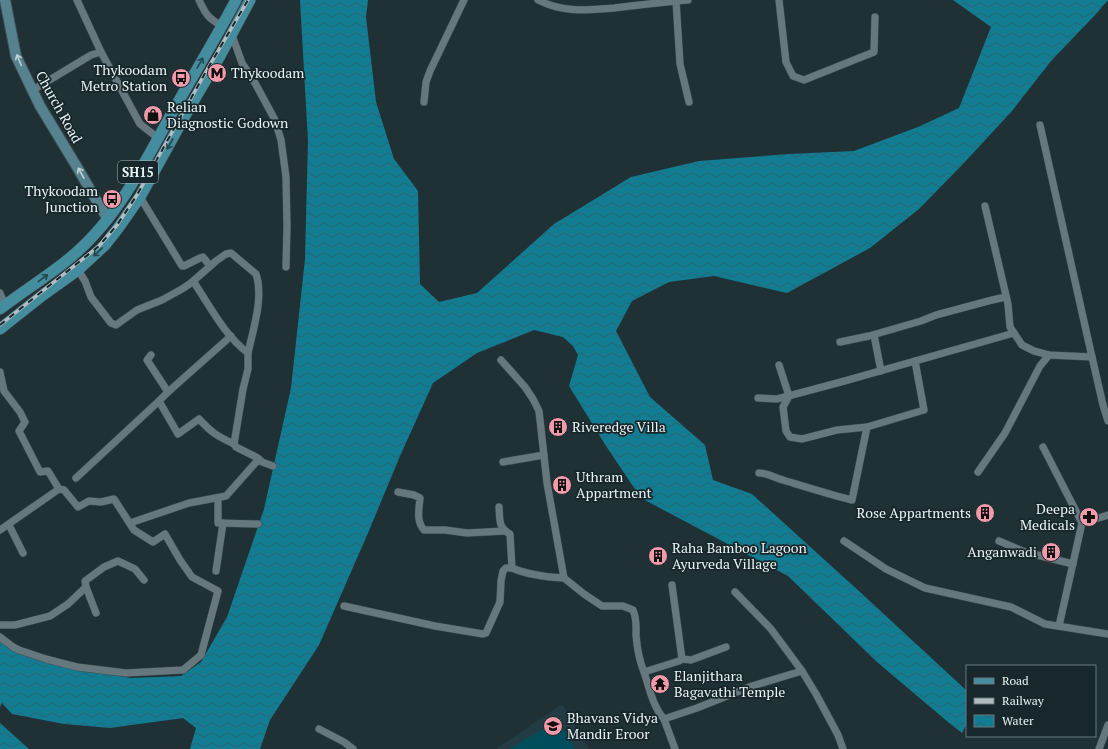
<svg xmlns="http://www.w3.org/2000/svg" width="1108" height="749" font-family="'PT Serif',serif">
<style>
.built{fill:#233c43}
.pitch{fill:#004d5c}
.water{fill:url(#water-waves)}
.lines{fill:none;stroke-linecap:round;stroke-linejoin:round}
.street-casing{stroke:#3f4d51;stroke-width:8}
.secondary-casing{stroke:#3f4d51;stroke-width:12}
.primary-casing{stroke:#3f4d51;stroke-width:12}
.street{stroke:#66787e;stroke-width:7}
.secondary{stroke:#55828e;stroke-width:10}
.primary{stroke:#448d9e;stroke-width:11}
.rail-casing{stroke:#b1bdc1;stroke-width:3.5}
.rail{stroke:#17272b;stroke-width:2;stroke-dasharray:6;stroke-linecap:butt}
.oneway{stroke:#bdd1d7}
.oneway2{stroke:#24464e}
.labels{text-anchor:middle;stroke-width:3.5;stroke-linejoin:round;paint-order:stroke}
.shield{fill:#17272b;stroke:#aab6b9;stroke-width:1}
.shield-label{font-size:13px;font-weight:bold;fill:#e9f3f6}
.poi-label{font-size:14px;fill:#e9f3f6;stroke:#17272b;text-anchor:start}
.street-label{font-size:14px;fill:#e9f3f6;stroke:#17272b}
</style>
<defs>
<pattern id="water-waves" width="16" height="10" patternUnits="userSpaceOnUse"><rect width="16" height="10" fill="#127c92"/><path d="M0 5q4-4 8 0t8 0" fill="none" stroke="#296572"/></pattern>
</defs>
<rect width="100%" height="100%" fill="#203136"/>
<polygon class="built" points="562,704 589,749 496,749"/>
<polygon class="pitch" points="558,720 575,749 509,749"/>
<g class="water">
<polygon points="300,0 368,0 366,17 376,102 394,159 418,191 420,284 439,302 477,293 554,224 631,177 699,161 789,154 854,151 918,127 959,108 991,27 953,0 1108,0 1095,15 1051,61 1012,111 962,165 919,209 870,248 787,293 714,276 669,282 632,301 616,331 650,397 705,445 713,480 752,494 860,592 967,691 967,723 962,733 948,722 877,662 788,576 641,498 606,446 569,386 578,355 573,346 563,337 534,330 477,353 433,383 400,456 368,533 319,645 270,720 260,749 190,749 196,728 183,718 110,728 64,724 12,714 2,703 0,707 0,641 59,666 131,678 181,676 201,662 227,617 264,509 291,388 305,259 308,141"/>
<polygon points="0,723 28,748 29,749 0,749"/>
</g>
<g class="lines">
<defs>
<g id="street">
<polyline points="77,0 101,52 140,124 158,138"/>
<path d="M199,0C206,15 208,18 222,26"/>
<path d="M538,0C563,13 587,10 614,8C639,5 664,2 688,0"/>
<polyline points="779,0 786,62 793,76 804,80 874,52 875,17"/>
<polyline points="676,1 680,64 689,102"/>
<polyline points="232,35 242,63 255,83 275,120 281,140 286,177 287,226 286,267"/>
<polyline points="33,90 91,55 101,52"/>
<polyline points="424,102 426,82 430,71 464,0"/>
<polyline points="1040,125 1092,357 1103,405 1108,421"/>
<polyline points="140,197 182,266 184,266 200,258 203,257 210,266"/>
<polyline points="985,206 1008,304 1010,327 1022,345 1034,351 1049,355 1092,357"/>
<path d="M78,270L85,281L91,297L111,323L116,325L137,310L162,300L182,289L191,283L216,261L226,254L231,253L256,274C264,297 253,330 248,353C224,335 210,306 193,281"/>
<polyline points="0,293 5,305"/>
<polyline points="874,335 881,371"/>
<polyline points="840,342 869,336 921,321 936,315 992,300 1006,297"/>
<polyline points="248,353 248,369 243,389 234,444 236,447 256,457 262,462 273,466"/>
<path d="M151,355L147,360L168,392L159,401L178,434L199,419C212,433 217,436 234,444"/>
<path d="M501,360L525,387L533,399L539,411L547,483L564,578L584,594L602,606H623L633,610C637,619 636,626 636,635C637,648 639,660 644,672"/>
<polyline points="779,365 789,396 783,407 786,431 790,437 802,439 837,430 867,427"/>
<polyline points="0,372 4,391 20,412 25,422 19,431 40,472 48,471 59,489 64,490 78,507 89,501 101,502 114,499 134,530 153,542 165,534 180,560 192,577 218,591 201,655 183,670 126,673 77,667 46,659 19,650 13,647 0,637"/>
<polyline points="168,392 231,336"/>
<polyline points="758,398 777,399 841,382 1014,333"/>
<polyline points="1043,447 1082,523 1059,626"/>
<polyline points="503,462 544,455"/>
<polyline points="978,472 1005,433 1040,366 1049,355"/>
<path d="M759,473C768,473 775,478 783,480C806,487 828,494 852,500L867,427L924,410L915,361"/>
<polyline points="76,478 159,401"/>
<path d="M398,492L414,495L420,498C419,509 416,521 424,530H445L467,533L505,531"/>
<polyline points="218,498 218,523 258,524"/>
<path d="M499,507C500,519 498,528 510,534L512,568C528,575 546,577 564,578"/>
<polyline points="130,523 189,503 226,496 259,459"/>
<polyline points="1082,523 1108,515"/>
<polyline points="9,525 23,553"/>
<polyline points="0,530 59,489"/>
<polyline points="844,541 886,569 925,588 1011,607 1045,624 1108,634"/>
<polyline points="999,541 1025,552 1073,564"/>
<polyline points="216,571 223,523"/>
<polyline points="86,587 85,581 104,567 118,561 135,569 144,580"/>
<polyline points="735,592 771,629 802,671 816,694 838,735 843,749"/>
<polyline points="344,606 435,626 483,634 486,633 500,602 501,581 503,571 506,568 512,568"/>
<polyline points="0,625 15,625 50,616 68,604 86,587 96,613"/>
<polyline points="682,659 691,660 726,647"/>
<path d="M664,719C653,707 649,687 644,672L679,661L682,659L672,585"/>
<polyline points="319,729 344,742 353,749"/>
<polyline points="675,749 664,719 697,708 752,686 802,671"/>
<polyline points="1099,749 1108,725"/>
</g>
<polyline id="secondary" points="5,0 16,56 40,106 77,167 99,205 108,219"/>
<g id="primary">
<path d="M0,309C31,285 66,266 93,236C126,201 150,153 173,111C194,74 216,38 236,0"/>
<polyline points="0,329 43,295 78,270 105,245 119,227 140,197 187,112 220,56 250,0"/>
</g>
</defs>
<use href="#street" class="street-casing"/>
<use href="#secondary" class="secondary-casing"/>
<use href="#primary" class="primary-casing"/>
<use href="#street" class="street"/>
<use href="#secondary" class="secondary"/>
<use href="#primary" class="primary"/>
<defs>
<polyline id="rail" points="0,325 99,246 117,225 137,195 208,68 248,0"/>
</defs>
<use href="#rail" class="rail-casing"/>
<use href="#rail" class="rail"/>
</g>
<defs><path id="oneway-shaft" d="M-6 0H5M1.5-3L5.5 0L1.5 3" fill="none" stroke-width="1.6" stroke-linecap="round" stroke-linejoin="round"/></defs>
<g class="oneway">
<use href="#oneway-shaft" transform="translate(19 60) rotate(-113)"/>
<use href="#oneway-shaft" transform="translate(81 173) rotate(-119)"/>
</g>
<g class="oneway2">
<use href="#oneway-shaft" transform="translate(200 63) rotate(-60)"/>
<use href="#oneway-shaft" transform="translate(170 144) rotate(119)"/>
<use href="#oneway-shaft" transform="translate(98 252) rotate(137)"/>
<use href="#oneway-shaft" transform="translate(43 278) rotate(-37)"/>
</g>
<defs>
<symbol id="metro-disc" viewBox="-11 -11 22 22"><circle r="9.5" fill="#f39aaa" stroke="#17272b"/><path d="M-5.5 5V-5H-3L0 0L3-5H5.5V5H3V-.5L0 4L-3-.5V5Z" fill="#111"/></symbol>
<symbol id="bus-disc" viewBox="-11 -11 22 22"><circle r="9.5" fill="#f39aaa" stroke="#17272b"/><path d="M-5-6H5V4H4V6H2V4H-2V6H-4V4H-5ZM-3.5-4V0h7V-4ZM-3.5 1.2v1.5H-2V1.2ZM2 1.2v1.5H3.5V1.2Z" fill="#111"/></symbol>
<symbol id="shop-disc" viewBox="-11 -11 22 22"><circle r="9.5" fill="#f39aaa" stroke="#17272b"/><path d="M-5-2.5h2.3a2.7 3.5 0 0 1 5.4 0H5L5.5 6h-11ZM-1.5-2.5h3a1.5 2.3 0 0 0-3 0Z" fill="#111"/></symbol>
<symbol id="building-disc" viewBox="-11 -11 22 22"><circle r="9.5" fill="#f39aaa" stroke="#17272b"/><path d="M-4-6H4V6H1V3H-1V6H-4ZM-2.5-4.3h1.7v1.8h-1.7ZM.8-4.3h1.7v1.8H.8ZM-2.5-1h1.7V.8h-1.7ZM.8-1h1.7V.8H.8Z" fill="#111"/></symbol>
<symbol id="pharmacy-disc" viewBox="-11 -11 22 22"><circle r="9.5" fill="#f39aaa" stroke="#17272b"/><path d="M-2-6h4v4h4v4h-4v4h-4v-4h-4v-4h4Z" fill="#111"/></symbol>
<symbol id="temple-disc" viewBox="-11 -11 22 22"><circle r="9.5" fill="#f39aaa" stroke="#17272b"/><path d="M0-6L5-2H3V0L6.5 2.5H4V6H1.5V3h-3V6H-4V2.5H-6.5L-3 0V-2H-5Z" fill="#111"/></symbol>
<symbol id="school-disc" viewBox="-11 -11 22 22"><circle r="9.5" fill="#f39aaa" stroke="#17272b"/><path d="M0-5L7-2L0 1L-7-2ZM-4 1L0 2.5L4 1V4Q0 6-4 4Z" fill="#111"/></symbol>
</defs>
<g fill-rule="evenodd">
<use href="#metro-disc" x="206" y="62" width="22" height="22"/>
<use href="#bus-disc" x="170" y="67" width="22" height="22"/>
<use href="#shop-disc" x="142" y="104" width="22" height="22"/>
<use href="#bus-disc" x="101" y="188" width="22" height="22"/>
<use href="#building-disc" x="547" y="416" width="22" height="22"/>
<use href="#building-disc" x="551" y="474" width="22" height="22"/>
<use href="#building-disc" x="974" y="502" width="22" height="22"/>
<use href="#pharmacy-disc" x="1078" y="506" width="22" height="22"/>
<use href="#building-disc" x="1040" y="541" width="22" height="22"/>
<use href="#building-disc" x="647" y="545" width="22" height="22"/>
<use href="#temple-disc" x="649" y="673" width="22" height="22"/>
<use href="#school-disc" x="542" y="715" width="22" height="22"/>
</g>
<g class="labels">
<rect class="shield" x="118" y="161" width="40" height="22" rx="3"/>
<g class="shield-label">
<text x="138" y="177">SH15</text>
</g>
<g class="poi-label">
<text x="167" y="75" text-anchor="end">Thykoodam<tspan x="167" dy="16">Metro Station</tspan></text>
<text x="231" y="78">Thykoodam</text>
<text x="167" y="112">Relian<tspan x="167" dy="16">Diagnostic Godown</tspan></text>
<text x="98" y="196" text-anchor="end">Thykoodam<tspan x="98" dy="16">Junction</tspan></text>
<text x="572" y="432">Riveredge Villa</text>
<text x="576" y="482">Uthram<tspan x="576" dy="16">Appartment</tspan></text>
<text x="1075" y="514" text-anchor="end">Deepa<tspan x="1075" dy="16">Medicals</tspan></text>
<text x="971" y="518" text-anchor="end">Rose Appartments</text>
<text x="672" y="553">Raha Bamboo Lagoon<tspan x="672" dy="16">Ayurveda Village</tspan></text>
<text x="1037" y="557" text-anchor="end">Anganwadi</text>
<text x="674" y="681">Elanjithara<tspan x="674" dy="16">Bagavathi Temple</tspan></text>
<text x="567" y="723">Bhavans Vidya<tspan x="567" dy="16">Mandir Eroor</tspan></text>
</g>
<g class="street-label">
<text transform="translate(59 107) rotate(61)" y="5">Church Road</text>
</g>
</g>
<rect x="966" y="665" width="130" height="72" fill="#17272b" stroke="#6b797c"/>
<rect x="974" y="678" width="20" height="6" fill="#448d9e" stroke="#6b797c"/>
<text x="1002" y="685" font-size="12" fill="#e9f3f6">Road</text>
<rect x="974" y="698" width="20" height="6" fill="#b1bdc1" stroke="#6b797c"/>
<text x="1002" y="705" font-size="12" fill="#e9f3f6">Railway</text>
<rect x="974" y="715" width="20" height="12" fill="url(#water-waves)" stroke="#6b797c"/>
<text x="1002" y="725" font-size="12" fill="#e9f3f6">Water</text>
</svg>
